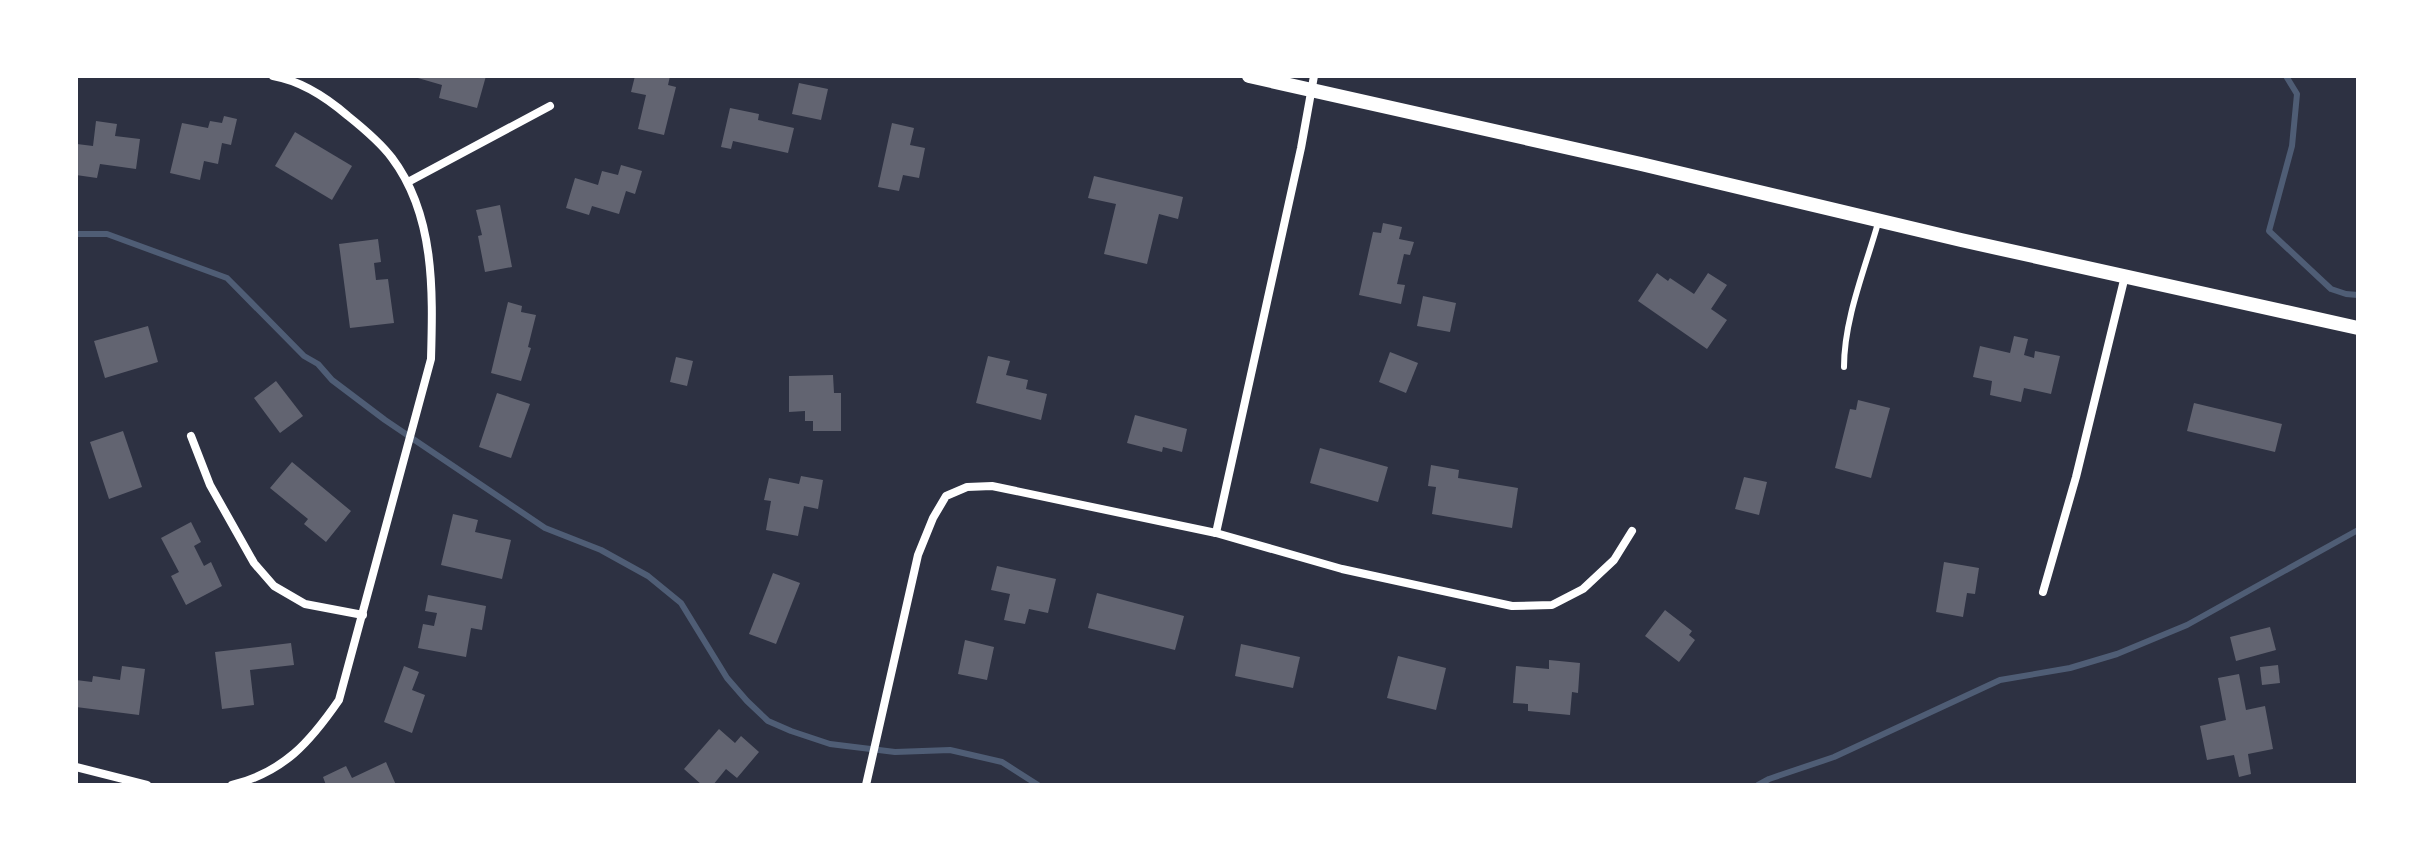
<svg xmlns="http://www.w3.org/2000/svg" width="2434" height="861" font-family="Inter,sans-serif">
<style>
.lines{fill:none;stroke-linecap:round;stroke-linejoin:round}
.stream{stroke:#4f5d75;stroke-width:6}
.building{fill:#626471}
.service{stroke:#fff;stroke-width:6}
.minor{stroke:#fff;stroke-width:8}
.tertiary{stroke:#fff;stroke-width:14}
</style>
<rect width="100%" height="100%" fill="#2d3142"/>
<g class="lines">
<g class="stream">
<polyline points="2286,76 2297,94 2292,146 2269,231 2331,289 2346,294 2358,295"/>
<polyline points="76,234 107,234 227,278 304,356 318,364 332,380 385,420 545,528 601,550 648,576 681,603 727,678 747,701 768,721 791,731 830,744 895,752 950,750 1002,762 1038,785"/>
<polyline points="1758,785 1769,779 1834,757 2000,680 2070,668 2117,654 2187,625 2358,530"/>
</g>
</g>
<g class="building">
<polygon points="411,76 486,76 477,108 439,98 442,85"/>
<polygon points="635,76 670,76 668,85 676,87 664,135 638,129 646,95 631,92"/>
<polygon points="799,83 828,89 821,120 792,114"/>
<polygon points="730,108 759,114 758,120 794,128 788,153 733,141 731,149 721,147"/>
<polygon points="224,116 237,119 231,145 222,143 218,164 204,161 200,180 170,173 182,123 208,128 210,121 222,123"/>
<polygon points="96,121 117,124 115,136 140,139 136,169 100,164 97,178 76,175 77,144 93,146"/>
<polygon points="892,123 914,128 910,145 925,148 919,178 903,175 899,191 878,187"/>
<polygon points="295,132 352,166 332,200 275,166"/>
<polygon points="621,165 642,171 635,194 626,191 619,214 592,206 589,215 566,208 575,178 598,185 602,171 618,175"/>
<polygon points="1094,176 1183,197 1178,219 1159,214 1147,264 1104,254 1116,204 1088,198"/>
<polygon points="500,205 512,267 485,272 478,236 482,235 476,210"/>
<polygon points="1383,223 1402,227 1399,239 1414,242 1410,255 1404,254 1397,284 1405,285 1401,304 1359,295 1373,232 1381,233"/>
<polygon points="378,239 381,262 374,263 376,280 388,279 394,323 350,328 339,244"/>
<polygon points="1657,273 1668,281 1670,278 1694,294 1708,273 1727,285 1711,309 1727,320 1707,349 1638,301"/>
<polygon points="1423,296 1456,303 1450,332 1417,326"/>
<polygon points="508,302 522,306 521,312 536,315 528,347 531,348 521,381 491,373"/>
<polygon points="148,326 158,362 105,378 94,341"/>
<polygon points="2014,336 2028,339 2024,355 2034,358 2035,351 2060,356 2051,394 2024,388 2021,402 1990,395 1992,381 1973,377 1980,346 2010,353"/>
<polygon points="1390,352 1418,363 1406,393 1379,382"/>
<polygon points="988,356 1010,361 1006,375 1028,380 1026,389 1047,394 1041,420 976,403"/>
<polygon points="676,357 693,361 687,386 670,382"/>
<polygon points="833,375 834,393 841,393 841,431 813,431 813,421 805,421 805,411 789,412 789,376"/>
<polygon points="276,381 303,416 280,433 254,398"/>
<polygon points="497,393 530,404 511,458 479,447"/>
<polygon points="1858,400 1890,408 1871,478 1835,468 1850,409 1856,410"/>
<polygon points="2194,403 2282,424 2275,452 2187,431"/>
<polygon points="1135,415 1187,429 1182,452 1163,447 1162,452 1127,443"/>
<polygon points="123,431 142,487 109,499 90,442"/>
<polygon points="1320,448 1388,467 1378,502 1310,483"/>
<polygon points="292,462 351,511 326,542 304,524 308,519 270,488"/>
<polygon points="1431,465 1459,470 1458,478 1518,488 1512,528 1432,514 1436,487 1428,486"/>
<polygon points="801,476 823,480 818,509 804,506 798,536 766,530 771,501 764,500 769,478 799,484"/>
<polygon points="1744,477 1767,482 1759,515 1735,509"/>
<polygon points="453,514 478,520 475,532 511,540 502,579 441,565"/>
<polygon points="191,522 201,542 194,546 204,566 211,562 222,586 186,605 171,576 179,572 161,538"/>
<polygon points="1944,562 1979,568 1975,594 1967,593 1963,617 1936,612"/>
<polygon points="997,566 1056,579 1048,613 1029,609 1025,624 1004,620 1010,594 991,590"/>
<polygon points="773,573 800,583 776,644 749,634"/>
<polygon points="1097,593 1184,616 1175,650 1088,628"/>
<polygon points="428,595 486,606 482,630 471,628 466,657 418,648 423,624 434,626 437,613 425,611"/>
<polygon points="1665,610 1692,631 1689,635 1695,640 1679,662 1645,636"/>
<polygon points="2270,627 2276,650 2236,661 2230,637"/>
<polygon points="965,640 994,647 987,680 958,674"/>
<polygon points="291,643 294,665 250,670 254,705 222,709 215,652"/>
<polygon points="1241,644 1300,657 1293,688 1235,676"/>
<polygon points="1398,656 1446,668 1436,710 1387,698"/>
<polygon points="1549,660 1580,663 1578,693 1572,692 1570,715 1528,711 1528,704 1513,703 1516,666 1549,669"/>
<polygon points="2278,665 2280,683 2262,685 2260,667"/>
<polygon points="122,666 145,669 139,715 76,707 76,680 92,682 93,676 120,680"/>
<polygon points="404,666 419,672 412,690 425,695 412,733 384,722"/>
<polygon points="2239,674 2246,710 2265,706 2273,749 2248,754 2251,774 2239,777 2234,755 2207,760 2200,726 2226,720 2218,678"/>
<polygon points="719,729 735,743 741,736 759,752 737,778 726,769 713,785 702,785 684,769"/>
<polygon points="386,762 396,785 326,785 323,777 346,766 352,778"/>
</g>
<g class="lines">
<path class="service" d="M1844,367C1844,319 1865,269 1878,223"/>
<g class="minor">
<polyline points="408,182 550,106"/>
<polyline points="191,436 210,485 254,563 274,586 305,604 363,615"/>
<polyline points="1216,533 1301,148 1314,76"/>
<polyline points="2043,592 2076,477 2125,276"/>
<polyline points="76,767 147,785"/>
<path d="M232,785C284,772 310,742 339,700L431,359C433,291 435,215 392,158C380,142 363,128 348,116C326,97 302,81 273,76"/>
<polyline points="866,785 918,555 933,518 946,496 967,487 992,486 1216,533 1342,569 1512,606 1552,605 1583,589 1614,560 1632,531"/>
</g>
<polyline class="tertiary" points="1249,76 1641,164 1961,240 2358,328"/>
</g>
<rect width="2434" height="861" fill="none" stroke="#ffffff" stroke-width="156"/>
</svg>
